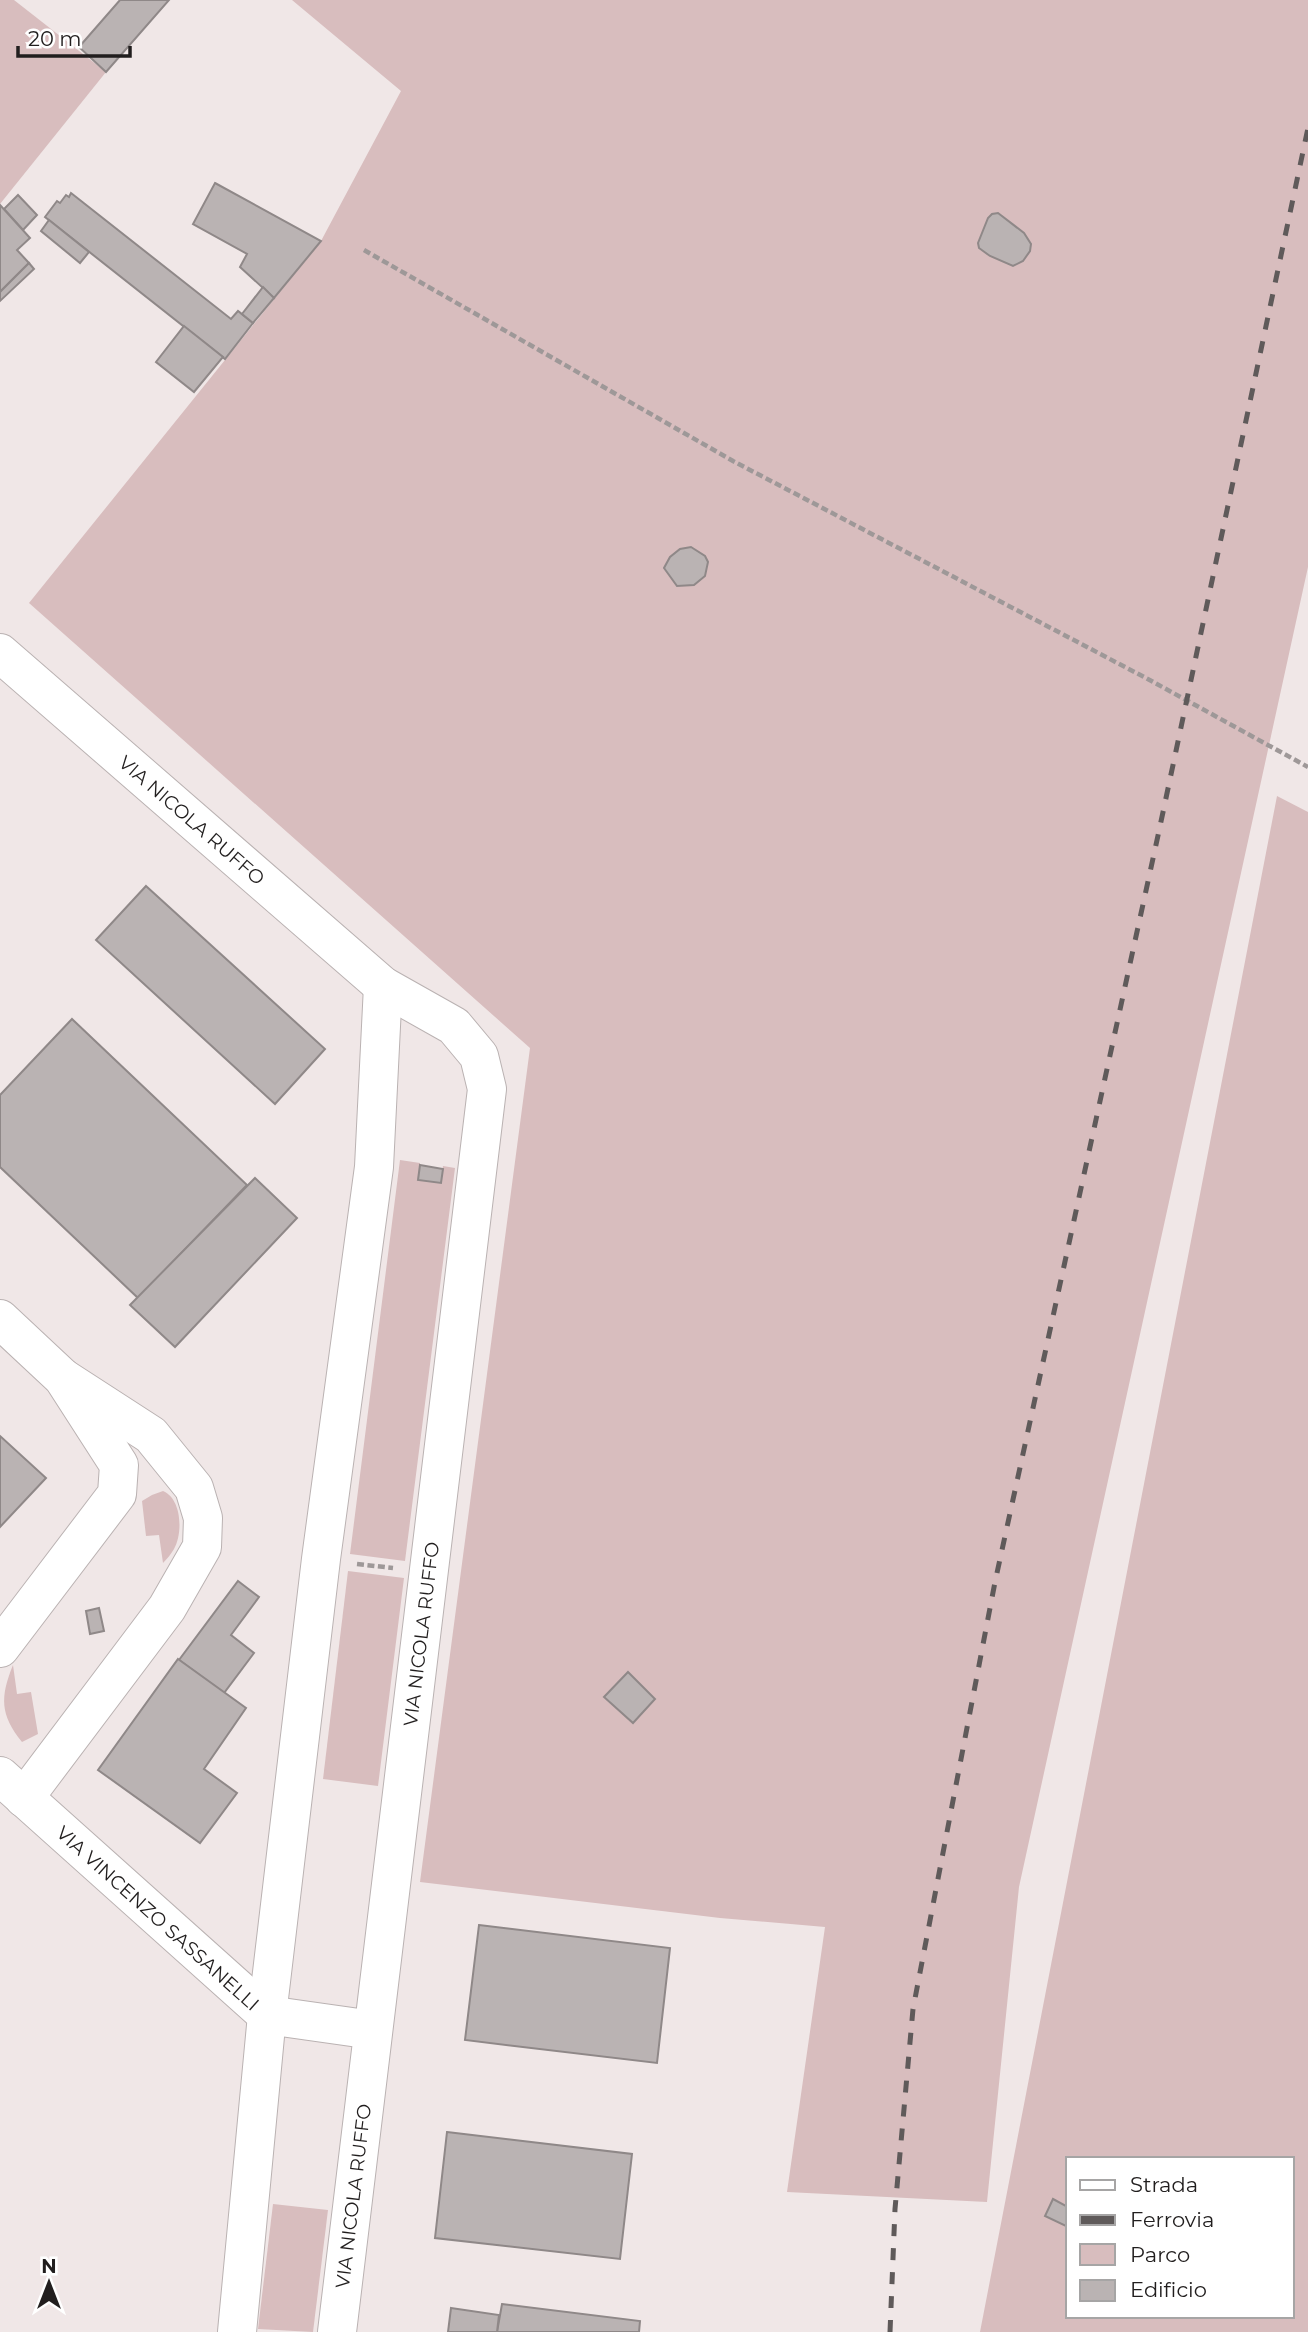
<svg xmlns="http://www.w3.org/2000/svg" width="1308" height="2332" font-family="Montserrat,sans-serif">
<style>
.green{fill:#d8bdbe;fill-rule:evenodd}
.building{fill:#bab3b3;stroke:#8f8888;stroke-width:2}
.lines{fill:none;stroke-linecap:round;stroke-linejoin:round}
.minor-casing{stroke:#bab2b2;stroke-width:40}
.path{stroke:#9e9898;stroke-width:4.5;stroke-dasharray:7 3.5;stroke-linecap:butt}
.minor{stroke:#fff;stroke-width:38}
.rail{stroke:#5f5a5a;stroke-width:5;stroke-dasharray:12 12;stroke-linecap:butt}
.labels{text-anchor:middle;stroke-width:5;stroke-linejoin:round;paint-order:stroke}
.street-label{font-size:19px;fill:#211e1e;stroke:#fff}
</style>
<rect width="100%" height="100%" fill="#f0e7e7"/>
<g class="green">
<polygon points="0,0 14,0 106,72 0,204"/>
<polygon points="292,0 1308,0 1308,567 1019,1887 987,2202 787,2192 825,1927 720,1918 420,1882 530,1048 29,603 321,241 401,91"/>
<path d="M1277,796L1308,812V2332H980ZM1068,2159H1292V2316H1068Z"/>
<polygon points="400,1160 420,1163 418,1180 440,1183 443,1166 455,1168 405,1561 350,1554"/>
<path d="M163,1491C182,1499 183,1533 174,1549C171,1554 167,1559 163,1563L159,1535L146,1536L142,1501L152,1495Z"/>
<polygon points="348,1571 404,1578 378,1786 323,1779"/>
<path d="M13,1665L17,1694L31,1692L38,1734L22,1742C0,1715 0,1697 13,1665Z"/>
<polygon points="273,2204 328,2210 313,2332 258,2329"/>
</g>
<g class="building">
<polygon points="120,0 169,0 106,72 79,47"/>
<polygon points="215,183 321,241 274,298 240,267 247,254 193,224"/>
<polygon points="71,193 231,319 238,311 253,323 225,359 45,217 57,201 60,203 66,195 69,197"/>
<polygon points="18,195 37,215 23,230 4,209"/>
<polygon points="0,205 30,238 17,250 29,263 0,292"/>
<polygon points="998,213 1024,233 1031,244 1030,251 1023,261 1013,266 990,256 979,248 978,243 988,218 992,214"/>
<polygon points="49,220 89,252 80,263 41,231"/>
<polygon points="29,263 34,269 0,301 0,292"/>
<polygon points="263,287 274,298 253,323 242,314"/>
<polygon points="184,326 223,357 194,392 156,362"/>
<polygon points="691,547 705,556 708,562 705,576 694,585 677,586 664,568 670,557 680,549"/>
<polygon points="146,886 325,1049 275,1104 96,940"/>
<polygon points="72,1019 247,1185 138,1298 0,1167 0,1095"/>
<polygon points="420,1165 443,1169 441,1183 418,1180"/>
<polygon points="255,1178 297,1218 175,1347 130,1305"/>
<polygon points="0,1436 46,1478 0,1527"/>
<polygon points="238,1581 259,1597 231,1635 254,1653 224,1693 179,1660"/>
<polygon points="99,1608 104,1631 90,1634 86,1611"/>
<polygon points="178,1659 246,1708 204,1769 237,1793 200,1843 98,1770"/>
<polygon points="628,1672 655,1699 633,1723 604,1697"/>
<polygon points="479,1925 670,1948 657,2063 465,2040"/>
<polygon points="447,2132 632,2154 620,2259 435,2238"/>
<polygon points="1053,2199 1068,2207 1068,2227 1045,2216"/>
<polygon points="502,2304 640,2321 639,2332 497,2332"/>
<polygon points="451,2308 499,2315 497,2332 448,2332"/>
</g>
<g class="lines">
<defs>
<g id="minor">
<polyline points="0,653 383,986 454,1026 479,1056 487,1089 337,2332"/>
<polyline points="0,1319 63,1378 119,1465 117,1494 0,1648"/>
<polyline points="0,1776 267,2015 373,2030"/>
<polyline points="24,1798 167,1608 202,1547 203,1518 194,1488 151,1435 63,1378"/>
<polyline points="237,2332 267,2015 321,1559 374,1167 383,986"/>
</g>
</defs>
<use href="#minor" class="minor-casing"/>
<g class="path">
<polyline points="364,250 733,461 1146,678 1308,767"/>
<polyline points="357,1564 393,1568"/>
</g>
<use href="#minor" class="minor"/>
<polyline class="rail" points="890,2332 895,2209 913,2009 995,1582 1159,831 1308,128"/>
</g>
<g class="labels">
<g class="street-label">
<text transform="translate(192 820) rotate(41)" y="7">VIA NICOLA RUFFO</text>
<text transform="translate(421 1634) rotate(-83)" y="7">VIA NICOLA RUFFO</text>
<text transform="translate(158 1918) rotate(42)" y="7">VIA VINCENZO SASSANELLI</text>
<text transform="translate(353 2196) rotate(-83)" y="7">VIA NICOLA RUFFO</text>
</g>
</g>
<rect x="1066" y="2157" width="228" height="161" fill="#ffffff" stroke="#a6a5a5" stroke-width="2"/>
<rect x="1080" y="2180" width="35" height="10" fill="#ffffff" stroke="#a6a5a5" stroke-width="2"/>
<text x="1130" y="2192" font-size="21" fill="#211e1e">Strada</text>
<rect x="1080" y="2215" width="35" height="10" fill="#5f5a5a" stroke="#a6a5a5" stroke-width="2"/>
<text x="1130" y="2227" font-size="21" fill="#211e1e">Ferrovia</text>
<rect x="1080" y="2244" width="35" height="21" fill="#d8bdbe" stroke="#a6a5a5" stroke-width="2"/>
<text x="1130" y="2262" font-size="21" fill="#211e1e">Parco</text>
<rect x="1080" y="2280" width="35" height="21" fill="#bab3b3" stroke="#a6a5a5" stroke-width="2"/>
<text x="1130" y="2297" font-size="21" fill="#211e1e">Edificio</text>
<g transform="translate(49 2283)" stroke="#ffffff" stroke-width="5" paint-order="stroke">
<path d="M0-5L12 26L0 18L-12 26Z" fill="#211e1e"/>
<text y="-10" font-size="19" font-weight="bold" text-anchor="middle" fill="#211e1e">N</text>
</g>
<path d="M18 46v10h112v-10" fill="none" stroke="#211e1e" stroke-width="3.5"/>
<text x="28" y="46" font-size="21" fill="#211e1e" stroke="#ffffff" stroke-width="5" paint-order="stroke">20 m</text>
</svg>
